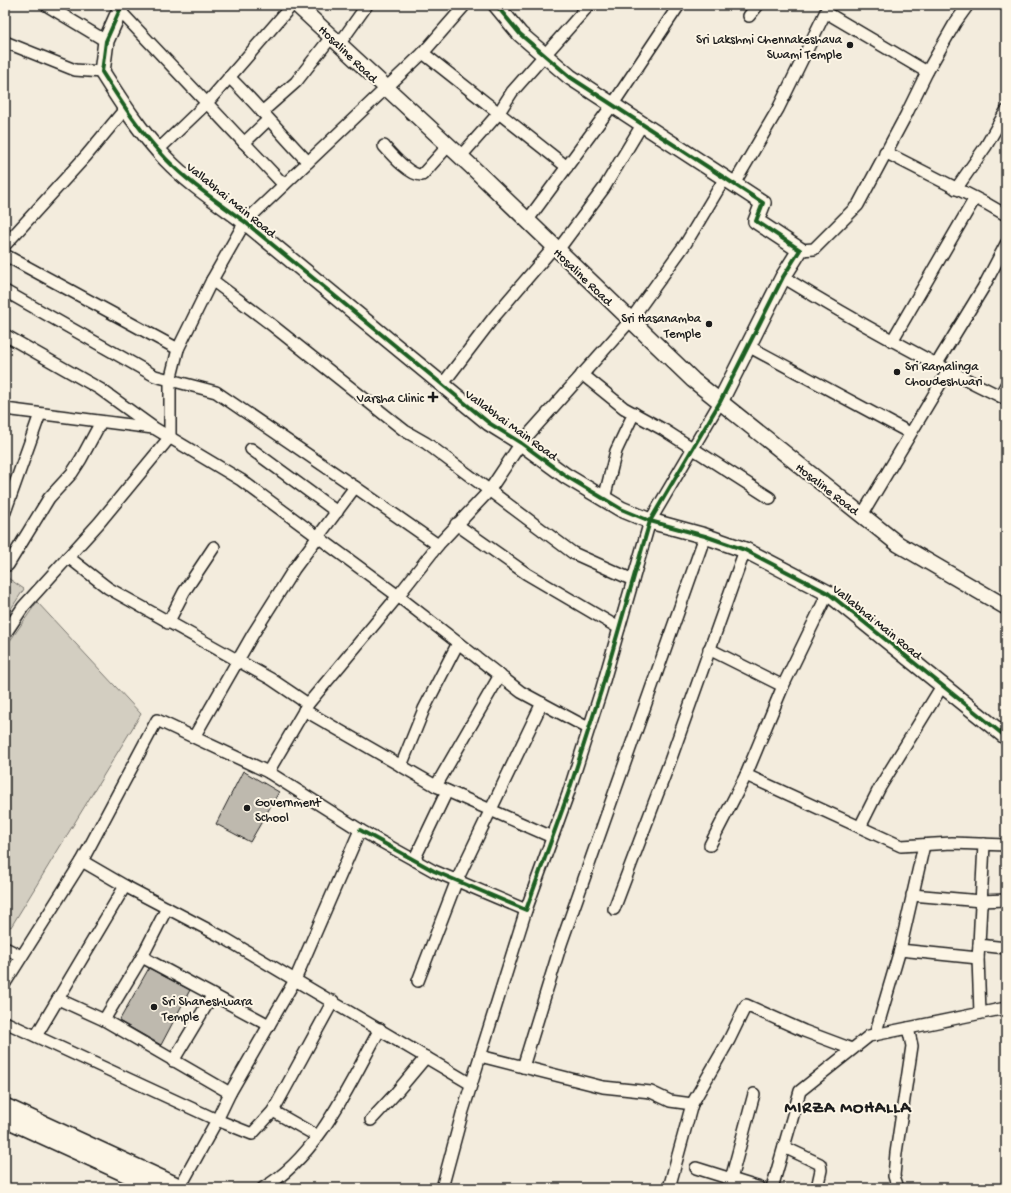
<svg xmlns="http://www.w3.org/2000/svg" width="1011" height="1193" font-family="'Gochi Hand',sans-serif">
<style>
.green{fill:#d3cec1;stroke:#78756e}
.building{fill:#beb9ae;stroke:#1c1c1c}
.lines{fill:none;stroke-linecap:round;stroke-linejoin:round}
.street-casing{stroke:#1c1c1c;stroke-width:14}
.secondary-casing{stroke:#1c1c1c;stroke-width:18}
.street{stroke:#fcf5e5;stroke-width:11}
.secondary{stroke:#fcf5e5;stroke-width:15}
.cycleway-casing{stroke:#fcf5e5;stroke-width:6}
.cycleway{stroke:#1b5e20;stroke-width:4}
.poi-dot{fill:#1c1c1c;stroke:#fcf5e5;stroke-width:1.5}
.labels{text-anchor:middle;stroke-width:4;stroke-linejoin:round;paint-order:stroke}
.poi-label{font-size:13px;fill:#1c1c1c;stroke:#fcf5e5;text-anchor:end}
.street-label{font-size:13px;fill:#1c1c1c;stroke:#fcf5e5}
.district-label{font-size:17px;font-weight:bold;letter-spacing:1px;fill:#1c1c1c;stroke:#fcf5e5}
</style>
<rect width="100%" height="100%" fill="#f3ecdd"/>
<filter id="ink" filterUnits="userSpaceOnUse"><feTurbulence type="fractalNoise" baseFrequency=".025" numOctaves="2"/><feDisplacementMap in="SourceGraphic" scale="8" xChannelSelector="R" yChannelSelector="G"/><feConvolveMatrix kernelMatrix="1 2 1 2 8 2 1 2 1" color-interpolation-filters="sRGB"/></filter>
<g filter="url(#ink)">
<g class="green">
<polygon points="5,576 24,589 5,618"/>
<polygon points="37,602 141,714 11,927 5,925 5,648"/>
</g>
<g class="building">
<polygon points="243,771 279,792 250,842 216,824"/>
<polygon points="149,968 190,990 161,1045 119,1021"/>
</g>
<g class="lines">
<defs>
<g id="street">
<polyline points="46,5 106,41"/>
<polyline points="120,11 284,185"/>
<polyline points="827,13 927,72"/>
<polyline points="749,16 758,5"/>
<polyline points="5,42 75,70 102,72"/>
<polyline points="340,43 367,5"/>
<polyline points="423,53 567,167"/>
<path d="M229,77C257,104 281,134 308,162"/>
<polyline points="262,112 296,82 332,36"/>
<polyline points="244,143 268,120"/>
<path d="M384,146C392,155 410,176 422,175L448,146"/>
<polyline points="158,150 207,103 292,5"/>
<polyline points="885,152 987,204 1006,215"/>
<polyline points="460,157 498,114 512,92 589,5"/>
<polyline points="734,184 778,109 829,5"/>
<polyline points="956,189 986,146 1006,111"/>
<polyline points="527,221 613,104 679,5"/>
<polyline points="5,245 86,156 125,109"/>
<polyline points="558,250 604,188 643,123"/>
<polyline points="800,250 814,249 858,205 906,115 927,72 955,23 968,5"/>
<polyline points="5,255 178,349"/>
<path d="M783,277C855,321 929,362 1006,399"/>
<polyline points="212,280 268,322 405,431 426,443 573,553 633,580"/>
<polyline points="5,291 155,376 216,392 355,487 294,569 253,634 194,737"/>
<polyline points="5,335 100,389 154,428 241,480 398,596 521,692 588,728"/>
<polyline points="892,341 975,198"/>
<polyline points="748,346 910,433"/>
<polyline points="936,365 983,288 1006,244"/>
<polyline points="582,374 624,408 664,430 770,498"/>
<polyline points="442,385 494,317 554,247"/>
<polyline points="1000,396 1006,385"/>
<polyline points="5,409 153,428"/>
<polyline points="251,449 337,512"/>
<polyline points="355,487 438,545"/>
<polyline points="604,499 616,451 634,413"/>
<polyline points="5,512 40,414"/>
<polyline points="862,515 948,371"/>
<polyline points="456,524 527,574 619,628"/>
<polyline points="68,557 108,588 271,679 308,704"/>
<polyline points="8,565 49,498 72,473 81,459 101,422"/>
<polyline points="168,623 184,592 214,547"/>
<polyline points="5,634 23,607 99,523 170,437 170,381 178,349 212,280 245,222 423,53 465,5"/>
<polyline points="709,649 783,686 746,775 901,846 952,843 1006,845"/>
<polyline points="783,686 828,593"/>
<polyline points="304,710 436,786 552,837"/>
<polyline points="401,766 424,709 458,643"/>
<polyline points="268,772 360,830 295,980 471,1084"/>
<polyline points="436,786 500,675"/>
<polyline points="860,827 880,787 942,686"/>
<polyline points="360,830 434,871 526,910 568,794 601,691 650,521 720,402"/>
<polyline points="984,844 979,945 1006,948"/>
<polyline points="710,845 746,775"/>
<polyline points="924,845 900,950 978,958 979,945"/>
<polyline points="414,860 447,791"/>
<polyline points="125,886 226,939 295,980 230,1093 217,1120 252,1134 273,1111"/>
<polyline points="912,895 981,901 1006,900"/>
<polyline points="614,909 670,761 745,550"/>
<polyline points="5,948 21,956"/>
<polyline points="142,957 167,908"/>
<polyline points="978,958 980,1013"/>
<polyline points="418,981 457,880 542,703"/>
<polyline points="5,983 82,861 157,720 268,772 308,704 398,596 438,545 489,491 521,443 630,321 686,243 725,178"/>
<polyline points="58,999 104,1020"/>
<polyline points="5,1022 217,1120 180,1187"/>
<polyline points="875,1035 900,950"/>
<polyline points="36,1036 125,886 82,861"/>
<polyline points="480,1056 603,1087 651,1092 670,1101 692,1104 729,1040 746,1005 804,1031 852,1049"/>
<polyline points="173,1061 212,996"/>
<polyline points="523,1067 561,944 705,536"/>
<polyline points="230,1093 104,1020 142,957 269,1025"/>
<polyline points="371,1120 395,1094 426,1057"/>
<polyline points="317,1136 273,1111 333,1001"/>
<polyline points="784,1147 820,1164 821,1170 817,1188"/>
<polyline points="696,1168 760,1188"/>
<polyline points="731,1179 754,1094"/>
<path d="M263,1188C318,1157 350,1083 380,1029"/>
<polyline points="442,1188 462,1114 526,910"/>
<polyline points="669,1188 692,1104"/>
<polyline points="772,1188 800,1091 869,1036 1006,1008"/>
<polyline points="898,1188 894,1176 896,1153 912,1046 908,1028"/>
</g>
<g id="secondary">
<path d="M122,5L106,41L102,72C121,102 141,133 166,159C189,183 218,202 245,222L489,423L521,443L566,476L621,509L650,521L705,536L745,550L828,593L1006,737"/>
<polyline points="297,5 472,167 693,380 898,544 1006,607"/>
<polyline points="496,5 520,34 570,77 763,203 756,221 800,250 783,277 720,402"/>
<polyline points="5,1106 183,1188"/>
<polyline points="5,1119 156,1188"/>
</g>
</defs>
<use href="#street" class="street-casing"/>
<use href="#secondary" class="secondary-casing"/>
<use href="#street" class="street"/>
<use href="#secondary" class="secondary"/>
<defs>
<g id="cycleway">
<path d="M122,5L106,41L102,72C121,102 141,133 166,159C189,183 218,202 245,222L489,423L521,443L566,476L621,509L650,521L705,536L745,550L828,593L1006,737"/>
<polyline points="360,830 434,871 526,910 568,794 601,691 650,521 720,402 783,277 800,250 756,221 763,203 570,77 520,34 496,5"/>
</g>
</defs>
<use href="#cycleway" class="cycleway-casing"/>
<use href="#cycleway" class="cycleway"/>
</g>
</g>
<g class="poi-dot">
<circle cx="850" cy="45" r="4"/>
<circle cx="709" cy="324" r="4"/>
<circle cx="897" cy="372" r="4"/>
<path d="M431 391h4v4h4v4h-4v4h-4v-4h-4v-4h4z"/>
<circle cx="247" cy="808" r="4"/>
<circle cx="154" cy="1007" r="4"/>
</g>
<g class="labels">
<g class="poi-label">
<text x="842" y="43">Sri Lakshmi Chennakeshava<tspan x="842" dy="15">Swami Temple</tspan></text>
<text x="701" y="322">Sri Hasanamba<tspan x="701" dy="15">Temple</tspan></text>
<text x="905" y="370" text-anchor="start">Sri Ramalinga<tspan x="905" dy="15">Choudeshwari</tspan></text>
<text x="424" y="402">Varsha Clinic</text>
<text x="255" y="806" text-anchor="start">Government<tspan x="255" dy="15">School</tspan></text>
<text x="162" y="1005" text-anchor="start">Sri Shaneshwara<tspan x="162" dy="15">Temple</tspan></text>
</g>
<g class="street-label">
<text transform="translate(349 53) rotate(44)" y="5">Hosaline Road</text>
<text transform="translate(232 199) rotate(39)" y="5">Vallabhai Main Road</text>
<text transform="translate(584 276) rotate(44)" y="5">Hosaline Road</text>
<text transform="translate(512 424) rotate(36)" y="5">Vallabhai Main Road</text>
<text transform="translate(828 488) rotate(38)" y="5">Hosaline Road</text>
<text transform="translate(878 621) rotate(39)" y="5">Vallabhai Main Road</text>
</g>
<g class="district-label">
<text x="848" y="1112">MIRZA MOHALLA</text>
</g>
</g>
<rect width="1011" height="1193" fill="none" stroke="#fcf5e5" stroke-width="20"/>
<rect x="10" y="10" width="991" height="1173" fill="none" stroke="#1c1c1c" stroke-width="1.5" filter="url(#ink)"/>
</svg>
